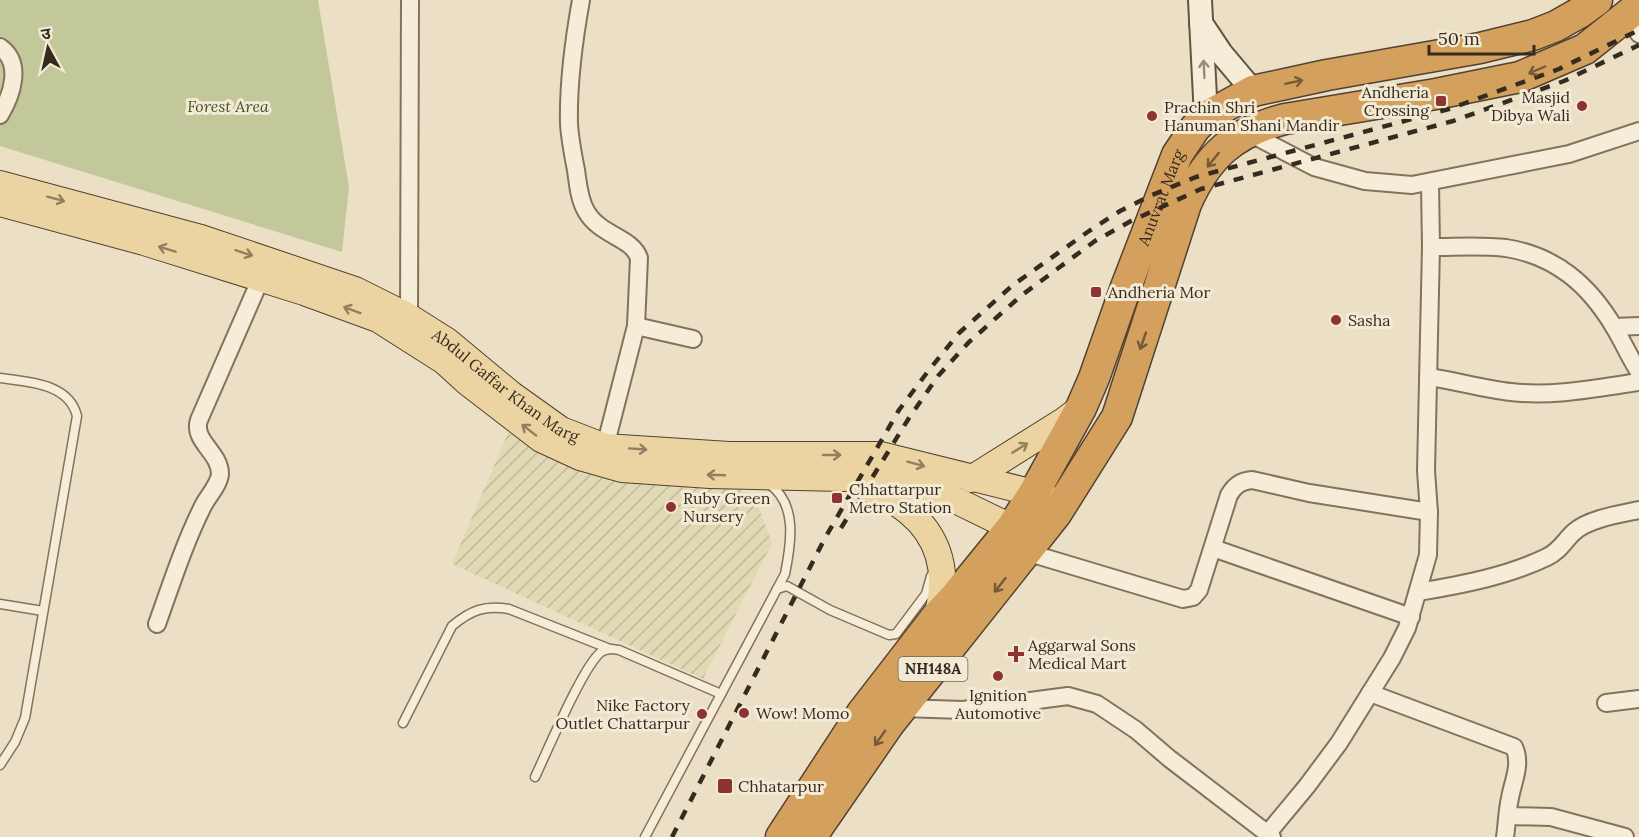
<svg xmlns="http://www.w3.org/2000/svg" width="1639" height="837" font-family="Lora,'Noto Sans Devanagari',serif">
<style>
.farmland{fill:url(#farmland-furrows)}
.green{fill:#c2c89a}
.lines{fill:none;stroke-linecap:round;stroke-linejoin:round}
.lane-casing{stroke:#84725d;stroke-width:11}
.street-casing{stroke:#84725d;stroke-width:20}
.secondary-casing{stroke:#665440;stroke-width:26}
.primary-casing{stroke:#534131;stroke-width:28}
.highway-casing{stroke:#534131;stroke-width:33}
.lane{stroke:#f6edd8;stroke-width:8}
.street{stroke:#f6edd8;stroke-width:16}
.secondary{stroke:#f6edd8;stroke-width:22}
.primary{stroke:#ebd4a1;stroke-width:26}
.highway{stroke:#d3a05d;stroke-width:30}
.rail{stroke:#362b20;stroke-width:4.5;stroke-dasharray:10 10;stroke-linecap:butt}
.oneway{stroke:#968c7c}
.oneway2{stroke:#755a38}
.oneway3{stroke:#908060}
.poi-dot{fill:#8f3232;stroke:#f3ead5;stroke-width:2}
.labels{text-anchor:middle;stroke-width:6;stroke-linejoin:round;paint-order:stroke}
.shield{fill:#f3ead5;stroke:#6f6456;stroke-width:1.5}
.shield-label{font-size:15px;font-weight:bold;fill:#362b20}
.poi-label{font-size:16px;fill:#362b20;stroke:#f3ead5;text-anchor:start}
.park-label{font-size:16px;font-style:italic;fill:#465128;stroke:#f3ead5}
.street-label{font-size:16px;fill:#362b20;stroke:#f3ead5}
</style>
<defs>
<pattern id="farmland-furrows" width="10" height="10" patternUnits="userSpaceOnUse" patternTransform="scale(1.5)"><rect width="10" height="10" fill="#e0d9b4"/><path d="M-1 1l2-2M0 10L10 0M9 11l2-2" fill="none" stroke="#c1ba9a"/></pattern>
</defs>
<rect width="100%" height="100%" fill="#ebe0c6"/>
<polygon class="farmland" points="508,433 572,461 734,485 757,503 772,543 703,679 452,564"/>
<polygon class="green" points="0,0 318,0 349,187 342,252 0,146"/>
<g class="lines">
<defs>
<g id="lane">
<path d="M0,378C28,382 69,383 77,416L25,718L15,742L0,765"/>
<polyline points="777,589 787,586 830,610 889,635 896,634 926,594 931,576"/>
<polyline points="0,604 43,611"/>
<path d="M403,723L452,626C471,610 485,605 509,609L610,649"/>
<path d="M535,777C547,752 583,666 601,652C607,648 612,649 619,650L721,694"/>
<path d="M645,837L785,574C791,544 798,504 769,484"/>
</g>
<g id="street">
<path d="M581,0C574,39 568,85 569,124C570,140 573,155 576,170C578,184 579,199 586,211C600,236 632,237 639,258L636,326L605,447"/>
<polyline points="1628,15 1639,34"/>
<path d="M0,47C23,63 12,95 0,115"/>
<polyline points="1247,132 1314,167 1365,181 1412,185 1569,154 1639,131"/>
<path d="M1431,247C1456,247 1481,245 1506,248C1556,256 1589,285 1614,327C1623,342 1630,358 1639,372"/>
<polyline points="409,317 410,0"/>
<polyline points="636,326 693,339"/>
<polyline points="1614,327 1639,326"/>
<path d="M1429,377C1457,381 1483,389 1511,392C1553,397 1597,388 1639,382"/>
<polyline points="1213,548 1411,617"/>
<path d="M1026,552L1183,599L1193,597L1199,590L1229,495C1235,485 1241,481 1252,480L1309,493L1429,512"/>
<path d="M1418,592C1461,585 1508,576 1547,557C1560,551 1564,541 1574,532C1588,519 1620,514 1639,510"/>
<path d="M157,624C171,585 184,544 203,506C208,496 219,485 220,474C220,452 192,441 199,420L261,278"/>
<path d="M1370,693L1514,747C1522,764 1513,781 1510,798C1507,811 1507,824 1505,837"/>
<polyline points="1606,703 1639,699"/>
<polyline points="902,708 963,710 1068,696 1097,704 1136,730 1170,759 1272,837"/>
<polyline points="1508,816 1551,817 1625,837"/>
<polyline points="1268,833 1307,786 1339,743 1392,658 1407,628 1428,555 1429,512 1426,471 1431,247 1430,183"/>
</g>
<g id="secondary">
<polyline points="1200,0 1206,117"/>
<polyline points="1201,23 1221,53 1253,91"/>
</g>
<g id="primary">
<path id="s1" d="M0,184L201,238L355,290L409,317L447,341L512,395L561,430L605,447L729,455H881L1034,493L1051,500"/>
<polyline points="0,203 144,242 304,292 378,319 444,361 467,382 541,439 580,457 622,469 710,475 843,478 870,476 951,498 1029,536"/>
<polyline points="971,479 1065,420 1081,408"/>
<path d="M867,488C925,511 955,553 937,616"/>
</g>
<g id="highway">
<path id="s2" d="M781,837L862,713L937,616L955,597L1012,527L1034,493L1081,408L1094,378L1126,287L1177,155L1195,128L1206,117L1253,91L1327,75L1480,48L1533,35L1556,26L1579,13L1597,0"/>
<path d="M811,837L889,724L1056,514L1117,417L1186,204C1207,156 1234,132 1285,119L1436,94L1520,77L1585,49L1639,6"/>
</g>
</defs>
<use href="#lane" class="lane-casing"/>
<use href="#street" class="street-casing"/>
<use href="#secondary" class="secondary-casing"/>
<use href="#primary" class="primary-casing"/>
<use href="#highway" class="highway-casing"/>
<use href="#lane" class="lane"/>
<use href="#street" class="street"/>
<use href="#secondary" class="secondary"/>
<use href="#primary" class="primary"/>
<use href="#highway" class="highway"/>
<g class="rail">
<polyline points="841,528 909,418 938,376 969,342 1022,295 1095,241 1131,221 1201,189 1453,121 1564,81 1639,45"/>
<polyline points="672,837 825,538 899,410 929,370 959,333 1013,285 1089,231 1120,211 1152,195 1196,177 1449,109 1559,69 1639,30"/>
</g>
</g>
<defs><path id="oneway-shaft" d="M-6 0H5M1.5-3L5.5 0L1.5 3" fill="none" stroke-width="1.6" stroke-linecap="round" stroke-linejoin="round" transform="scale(1.5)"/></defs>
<use class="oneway" href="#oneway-shaft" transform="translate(1204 69) rotate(-93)"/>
<g class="oneway2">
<use href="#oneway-shaft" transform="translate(1537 70) rotate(157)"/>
<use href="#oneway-shaft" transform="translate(1294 82) rotate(-12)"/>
<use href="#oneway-shaft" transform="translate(1213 160) rotate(129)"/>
<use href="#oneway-shaft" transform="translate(1143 341) rotate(109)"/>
<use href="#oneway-shaft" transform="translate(1000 585) rotate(128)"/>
<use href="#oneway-shaft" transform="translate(880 738) rotate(125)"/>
</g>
<g class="oneway3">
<use href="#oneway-shaft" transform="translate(56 199) rotate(15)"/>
<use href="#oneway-shaft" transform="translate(167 249) rotate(-163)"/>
<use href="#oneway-shaft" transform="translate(244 253) rotate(18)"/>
<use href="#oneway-shaft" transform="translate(352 310) rotate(-160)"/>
<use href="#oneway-shaft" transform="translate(529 430) rotate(-142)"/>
<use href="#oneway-shaft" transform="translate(1020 448) rotate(-32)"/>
<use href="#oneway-shaft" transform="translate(638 449) rotate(4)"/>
<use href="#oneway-shaft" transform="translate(832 455)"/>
<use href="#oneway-shaft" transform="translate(916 464) rotate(15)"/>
<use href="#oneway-shaft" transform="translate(716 475) rotate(-178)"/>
</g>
<g class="poi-dot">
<rect x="1435" y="95" width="12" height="12" rx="3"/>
<circle cx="1582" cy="106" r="6"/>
<circle cx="1152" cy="116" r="6"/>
<rect x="1090" y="286" width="12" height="12" rx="3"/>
<circle cx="1336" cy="320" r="6"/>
<rect x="831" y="492" width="12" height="12" rx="3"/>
<circle cx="671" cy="507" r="6"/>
<path d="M1013 645h6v6h6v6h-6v6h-6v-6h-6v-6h6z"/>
<circle cx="998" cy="676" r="6"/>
<circle cx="744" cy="713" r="6"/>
<circle cx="702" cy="714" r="6"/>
<rect x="717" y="778" width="16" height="16" rx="3"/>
</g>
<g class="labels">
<rect class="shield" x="898.5" y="657" width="69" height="24" rx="4.5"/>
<g class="shield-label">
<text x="933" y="674">NH148A</text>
</g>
<g class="poi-label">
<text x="1429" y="98" text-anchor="end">Andheria<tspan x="1429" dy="18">Crossing</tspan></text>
<text x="1570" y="103" text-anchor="end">Masjid<tspan x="1570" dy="18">Dibya Wali</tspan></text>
<text x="1164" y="113">Prachin Shri<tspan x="1164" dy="18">Hanuman Shani Mandir</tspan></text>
<text x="1108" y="298">Andheria Mor</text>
<text x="1348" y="326">Sasha</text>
<text x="849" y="495">Chhattarpur<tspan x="849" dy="18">Metro Station</tspan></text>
<text x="683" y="504">Ruby Green<tspan x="683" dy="18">Nursery</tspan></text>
<text x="1028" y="651">Aggarwal Sons<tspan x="1028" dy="18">Medical Mart</tspan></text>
<text x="998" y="701" text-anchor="middle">Ignition<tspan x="998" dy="18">Automotive</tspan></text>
<text x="690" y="711" text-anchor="end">Nike Factory<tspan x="690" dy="18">Outlet Chattarpur</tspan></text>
<text x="756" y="719">Wow! Momo</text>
<text x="738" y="792">Chhatarpur</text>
</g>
<g class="park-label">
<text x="228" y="112">Forest Area</text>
</g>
<g class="street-label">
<text dy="6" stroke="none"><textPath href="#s2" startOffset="750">Anuvrat Marg</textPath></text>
<text dy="6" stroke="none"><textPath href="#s1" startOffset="550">Abdul Gaffar Khan Marg</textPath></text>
</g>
</g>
<g transform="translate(48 48) rotate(352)" stroke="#f3ead5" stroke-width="4.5" paint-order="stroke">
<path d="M0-4.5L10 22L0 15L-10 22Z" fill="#362b20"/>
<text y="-9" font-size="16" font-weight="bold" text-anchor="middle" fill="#362b20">उ</text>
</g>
<path d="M1429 45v9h105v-9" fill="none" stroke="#362b20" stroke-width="3"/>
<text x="1438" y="45" font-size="18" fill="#362b20" stroke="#f3ead5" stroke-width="4.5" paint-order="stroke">50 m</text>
</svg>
